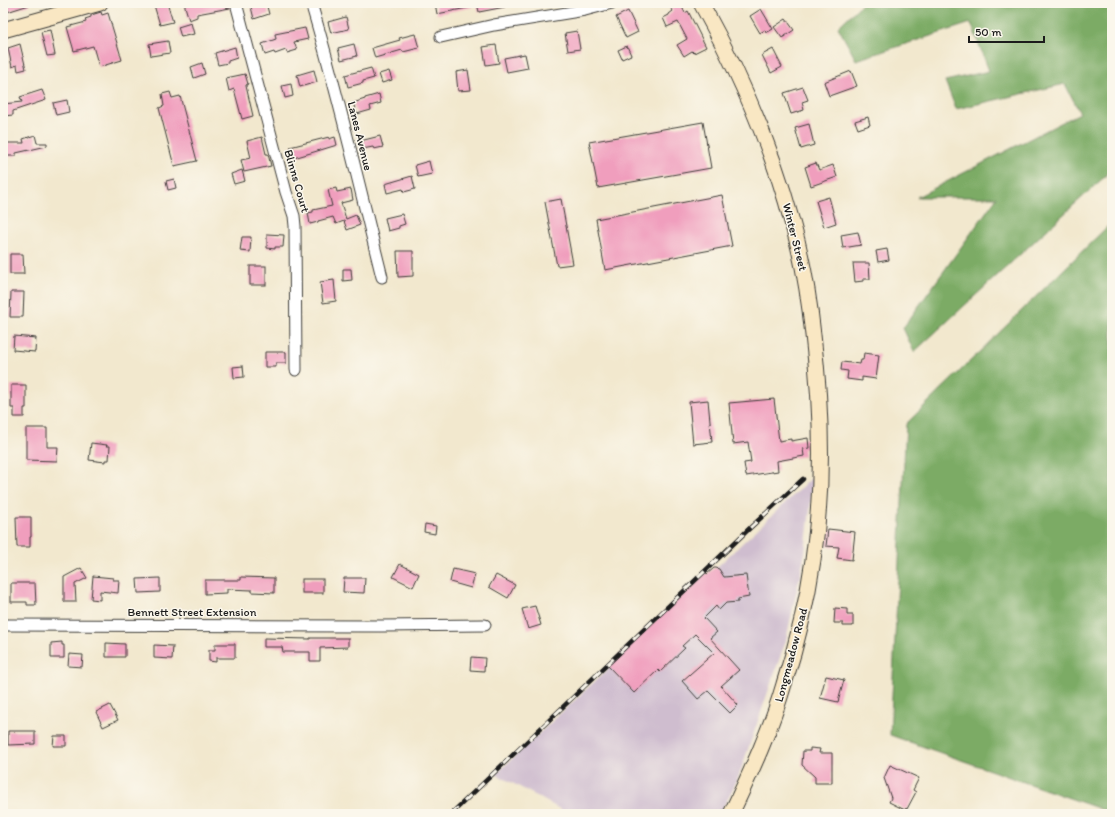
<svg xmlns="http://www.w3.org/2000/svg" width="1115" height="817" font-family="Itim,sans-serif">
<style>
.industrial{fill:#cfbdcf}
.forest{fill:#7bab65;stroke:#4c6440}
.building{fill:#f09ebd}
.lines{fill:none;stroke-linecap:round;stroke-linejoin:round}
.street-casing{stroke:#3c3b37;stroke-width:13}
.secondary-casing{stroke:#3c3b37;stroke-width:17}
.street{stroke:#fff;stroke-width:11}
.secondary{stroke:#f9e7c3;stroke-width:15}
.rail-casing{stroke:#1c1c1c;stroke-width:4.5}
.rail{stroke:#fbf7ec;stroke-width:3;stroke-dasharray:9;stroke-linecap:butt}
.labels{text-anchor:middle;stroke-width:3;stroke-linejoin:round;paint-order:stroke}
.street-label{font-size:12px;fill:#1c1c1c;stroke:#fbf7ec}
</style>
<rect width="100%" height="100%" fill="#fbf7ec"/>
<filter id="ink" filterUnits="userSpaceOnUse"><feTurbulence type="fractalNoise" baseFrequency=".025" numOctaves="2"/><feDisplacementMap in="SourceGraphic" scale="8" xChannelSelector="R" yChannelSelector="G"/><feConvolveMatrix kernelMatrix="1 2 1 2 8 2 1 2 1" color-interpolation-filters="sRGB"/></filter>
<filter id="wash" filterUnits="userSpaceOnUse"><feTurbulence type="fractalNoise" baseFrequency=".012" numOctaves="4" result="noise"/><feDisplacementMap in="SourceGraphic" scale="16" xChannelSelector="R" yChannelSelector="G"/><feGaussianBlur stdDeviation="0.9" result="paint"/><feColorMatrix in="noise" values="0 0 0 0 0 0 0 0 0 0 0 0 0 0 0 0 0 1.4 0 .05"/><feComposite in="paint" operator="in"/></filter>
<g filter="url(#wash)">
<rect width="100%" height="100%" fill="#f2e8ce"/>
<polygon class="industrial" points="814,476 805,552 786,640 738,778 720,814 569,814 496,774"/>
<g class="forest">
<polygon points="863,3 1112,3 1112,170 914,352 903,328 997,197 917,197 1080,113 1065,84 956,109 945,81 989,71 971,23 856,60 838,27"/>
<polygon points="1112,222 1112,813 890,735 906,424"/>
</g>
<g id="blocks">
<g class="building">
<polygon points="4,3 28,3 29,5 7,12"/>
<polygon points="160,3 167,3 173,22 160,25 154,5"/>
<polygon points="184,3 229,3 230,8 197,14 197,17 189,20"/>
<polygon points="266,3 269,14 254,19 251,7"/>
<polygon points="435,3 472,3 472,7 437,14"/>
<polygon points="477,3 504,3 505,7 479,12"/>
<polygon points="667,3 680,3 685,13 688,11 706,47 694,53 692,51 684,56 677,45 687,39 678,22 667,27 663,18 669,15 669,14 673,11"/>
<polygon points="761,9 773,29 766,33 765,30 760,33 750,16"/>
<polygon points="628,11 638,32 626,38 616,17"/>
<polygon points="101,12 102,15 108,13 122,60 99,67 93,46 74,51 67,27 86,22 85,19 91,17 91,15"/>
<polygon points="346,17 349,29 331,33 328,22"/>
<polygon points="786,19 794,30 782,38 774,27"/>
<polygon points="191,23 194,34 181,37 178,27"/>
<polygon points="305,28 308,39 294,42 297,50 287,53 286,50 275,54 274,52 265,55 262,44 276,39 275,34"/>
<polygon points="50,30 55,55 47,56 41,32"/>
<polygon points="577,31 580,49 568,51 565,33"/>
<polygon points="415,34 419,48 403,52 402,50 375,58 372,48 400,40 399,38"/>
<polygon points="168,41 170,53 151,56 149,44"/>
<polygon points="20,44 26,69 18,71 17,65 12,67 8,48"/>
<polygon points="354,44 357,56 341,60 338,48"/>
<polygon points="496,45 499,63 486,65 483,47"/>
<polygon points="627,46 631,55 622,59 618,50"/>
<polygon points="235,47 237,58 228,61 228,63 218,65 215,53"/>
<polygon points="773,49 782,67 771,73 762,55"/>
<polygon points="525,54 528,68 507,72 504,58"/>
<polygon points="202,63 205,74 194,78 191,67"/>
<polygon points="371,68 374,78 363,81 363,83 348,87 345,75"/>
<polygon points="314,70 317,82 300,87 297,75"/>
<polygon points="468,70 471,90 458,91 456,72"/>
<polygon points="389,71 392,80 382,83 379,74"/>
<polygon points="851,71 857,86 829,96 824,82"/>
<polygon points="245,74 248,84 246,85 246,86 253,116 242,119 234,89 229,91 226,78"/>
<polygon points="291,84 293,96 285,98 282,86"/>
<polygon points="803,87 808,100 802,102 804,110 791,114 784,93"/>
<polygon points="42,90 46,100 13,111 13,115 3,116 3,104 22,102 20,97"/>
<polygon points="170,92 172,98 180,96 197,161 174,166 159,108 164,106 162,94"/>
<polygon points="379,94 381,103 370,106 371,110 357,114 353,103 365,99 365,98"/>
<polygon points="67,100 69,112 56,115 53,103"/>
<polygon points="868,117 870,125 858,129 855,121"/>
<polygon points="703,122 711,168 598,188 589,142"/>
<polygon points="809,124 814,145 801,149 795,128"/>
<polygon points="35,135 37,143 47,143 47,146 16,153 16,156 3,156 3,143 24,143 23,139"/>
<polygon points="380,136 383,147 374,149 373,147 362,149 360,141"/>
<polygon points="262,137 266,154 268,154 271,166 244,172 241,160 251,158 247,141"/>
<polygon points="329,137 329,139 335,137 337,145 294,158 290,147"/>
<polygon points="429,161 432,174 418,177 415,165"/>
<polygon points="816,163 819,170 833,165 837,177 811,186 805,167"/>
<polygon points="242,170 245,181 234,184 231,174"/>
<polygon points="412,176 415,189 404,192 403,189 387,193 385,184"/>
<polygon points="174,179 176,188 168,190 166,181"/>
<polygon points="336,188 337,192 351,189 353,200 341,203 346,219 356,215 360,225 347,230 344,221 336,224 333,217 318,221 318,222 310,224 308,213 313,212 313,210 332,206 328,190"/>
<polygon points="722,195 732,246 605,270 596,219"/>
<polygon points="829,197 836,223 824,227 816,201"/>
<polygon points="561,199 573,264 557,266 545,202"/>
<polygon points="402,214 405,224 399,226 399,228 388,231 385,218"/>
<polygon points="858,232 861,245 843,248 841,235"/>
<polygon points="267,234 284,235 283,247 275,247 275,249 267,248"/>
<polygon points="242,237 251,237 250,252 240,251"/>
<polygon points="887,249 889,260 878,262 876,251"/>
<polygon points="397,251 413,251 413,276 398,277"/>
<polygon points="10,254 23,254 24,274 10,274"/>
<polygon points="853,263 869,263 870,279 863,279 863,281 855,282"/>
<rect x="250" y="266" width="16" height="19"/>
<polygon points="343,269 351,269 352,280 343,281"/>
<polygon points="334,280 336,301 323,303 320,282"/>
<polygon points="11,292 24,292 23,317 10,317"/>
<polygon points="14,336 36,338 35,352 13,350"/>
<polygon points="265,352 286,352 286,363 276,363 276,367 265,367"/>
<polygon points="864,353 879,355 876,379 862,377 862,381 847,379 848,371 841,370 842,362 860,364 861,360 863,360"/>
<polygon points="243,366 244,377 234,378 233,367"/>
<polygon points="11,385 26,385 26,408 24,408 24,417 14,417 14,408 11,408"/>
<polygon points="774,399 779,441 791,439 791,441 808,438 809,448 803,449 804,456 777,461 778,471 746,476 744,463 751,462 748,442 733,444 729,403"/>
<polygon points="708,400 712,442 693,444 689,402"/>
<polygon points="26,428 47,428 47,447 58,447 57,461 26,460"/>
<polygon points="91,443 107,445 106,446 110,446 109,460 105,460 105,462 89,460"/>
<polygon points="16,517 31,517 31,537 30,537 30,547 17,547"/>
<polygon points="425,524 436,526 435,534 424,532"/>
<polygon points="828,529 855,532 852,560 837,558 839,547 826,546"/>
<polygon points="400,564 419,574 413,587 393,577"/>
<polygon points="81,568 87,578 75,584 76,602 64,602 64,577"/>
<polygon points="714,568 716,568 719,569 724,577 746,575 749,597 738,599 738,602 726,603 719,610 716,606 704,618 717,632 710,638 739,670 721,686 738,705 730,713 708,691 698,699 682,681 714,653 695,634 682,646 685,648 660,672 658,670 634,693 608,666 706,572 707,574"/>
<polygon points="453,569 475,574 471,588 450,582"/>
<polygon points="496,575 515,585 508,598 489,587"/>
<polygon points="93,576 113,578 113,580 119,580 118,593 100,591 100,600 91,599"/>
<polygon points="241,577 274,578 274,593 252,592 252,590 227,589 227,593 205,594 205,580 241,580"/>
<polygon points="160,578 160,592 138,593 137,579"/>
<polygon points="344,578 365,578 364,593 343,592"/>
<rect x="302" y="579" width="21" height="14"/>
<polygon points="11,583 35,583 36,605 27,605 27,602 11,602"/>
<polygon points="535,606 541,625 528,629 522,609"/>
<polygon points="835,608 847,609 847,615 853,615 853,626 843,626 843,623 834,623"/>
<polygon points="264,638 310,639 310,638 348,638 348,647 320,648 320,661 310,661 310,652 283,652 282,647 264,647"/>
<polygon points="62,642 62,645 64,645 64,658 51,658 51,643"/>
<polygon points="106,643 125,644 125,657 106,657"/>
<polygon points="215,644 235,644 235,658 216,658 216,662 209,661 209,650 215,650"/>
<polygon points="154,645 173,646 172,659 154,658"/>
<polygon points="69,654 83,655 82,667 68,666"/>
<polygon points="471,657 485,658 484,671 470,670"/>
<polygon points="826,676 844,680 838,702 820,698"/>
<polygon points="110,705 118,720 103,727 96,712"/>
<polygon points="8,731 35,731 35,744 8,745"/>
<polygon points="54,736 66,736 66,746 53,746"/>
<polygon points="810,748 820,749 819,753 832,753 832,783 815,783 815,777 802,765 803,751 810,751"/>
<polygon points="890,765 919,778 913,790 916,792 907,809 906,808 905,810 889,802 891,798 884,778"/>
</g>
</g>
</g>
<g filter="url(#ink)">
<use href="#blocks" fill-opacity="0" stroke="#3c3b37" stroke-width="1"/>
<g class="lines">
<defs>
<g id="street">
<polyline points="236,3 286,192 294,216 295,226 296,370"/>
<path d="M311,3C338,93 359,185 382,277"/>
<polyline points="441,37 494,25 585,10 612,3"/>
<polyline points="3,625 381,626 485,625"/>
</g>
<g id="secondary">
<path d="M701,3C738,70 772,148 792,222C803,259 809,297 813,335C822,410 824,486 813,560C807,602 797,644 784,684C771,729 751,772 731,814"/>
<polyline points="3,30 100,3"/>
</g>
</defs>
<use href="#street" class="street-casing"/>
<use href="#secondary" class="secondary-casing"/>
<use href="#street" class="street"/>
<use href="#secondary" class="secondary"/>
<defs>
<polyline id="rail" points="451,814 751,527 803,479"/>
</defs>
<use href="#rail" class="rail-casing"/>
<use href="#rail" class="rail"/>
</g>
</g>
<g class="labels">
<g class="street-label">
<text transform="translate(360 136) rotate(76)" y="4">Lanes Avenue</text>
<text transform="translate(297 181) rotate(74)" y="4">Blinns Court</text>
<text transform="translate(795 237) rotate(76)" y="4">Winter Street</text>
<text x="192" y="616">Bennett Street Extension</text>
<text transform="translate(791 655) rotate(-75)" y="4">Longmeadow Road</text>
</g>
</g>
<rect width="1115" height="817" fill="none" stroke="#fbf7ec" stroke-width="16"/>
<path d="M969 36v6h75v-6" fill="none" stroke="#1c1c1c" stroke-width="2"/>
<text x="975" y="36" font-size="12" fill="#1c1c1c" stroke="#fbf7ec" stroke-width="3" paint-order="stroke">50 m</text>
</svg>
